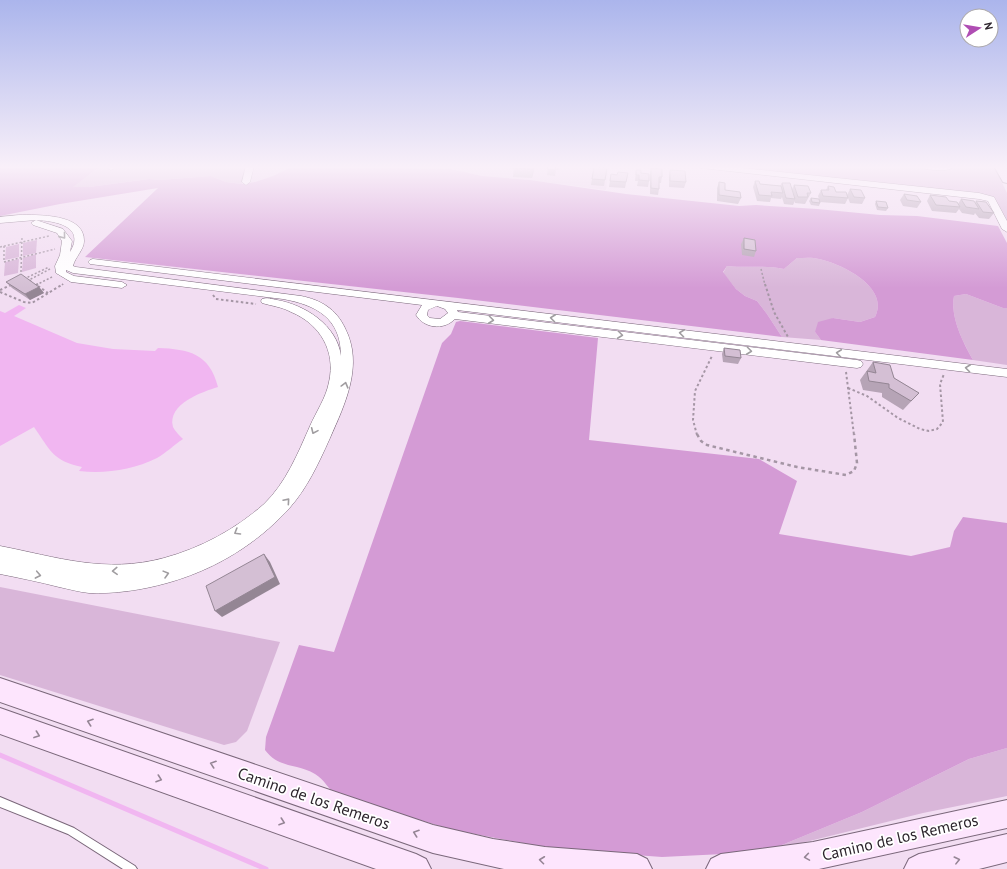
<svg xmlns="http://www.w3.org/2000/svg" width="1007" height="869" font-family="'PT Sans',sans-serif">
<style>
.built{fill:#e8cee8}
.green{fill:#d9b6d9}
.forest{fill:#d49bd5}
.water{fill:#f1b6f1}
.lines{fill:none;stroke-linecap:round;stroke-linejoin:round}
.stream{stroke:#f1b6f1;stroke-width:5}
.lane-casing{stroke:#7a677a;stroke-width:2}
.street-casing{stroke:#7a677a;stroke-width:1}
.secondary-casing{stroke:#7a677a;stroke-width:2}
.path-far2{stroke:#a596a5;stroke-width:1.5;stroke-dasharray:2 2;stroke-linecap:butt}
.path-far1{stroke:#a596a5;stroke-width:2;stroke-dasharray:2.5 2.5;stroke-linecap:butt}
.path{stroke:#a596a5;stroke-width:2.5;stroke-dasharray:3.5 3.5;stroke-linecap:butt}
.lane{fill:#fff;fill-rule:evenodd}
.street{fill:#fff;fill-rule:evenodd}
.secondary{fill:#fde5fd;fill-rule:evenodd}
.wall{fill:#b6a4b6}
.shaded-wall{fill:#948694}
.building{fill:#d4bfd4;stroke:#948694}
.oneway{stroke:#a09da0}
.oneway2{stroke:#958595}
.labels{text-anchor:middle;stroke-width:3.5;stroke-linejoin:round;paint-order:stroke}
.near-street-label{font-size:16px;fill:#2d252d;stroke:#fff}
</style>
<rect width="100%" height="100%" fill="#f2ddf2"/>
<g class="built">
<polygon points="247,166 293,166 273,176 255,182 242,184"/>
<polygon points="390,166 609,166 606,190 530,180 482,176 451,169 399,168"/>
</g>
<g class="green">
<polygon points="102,166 247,166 242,184 226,182 211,176 159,180 148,179 89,187 72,187"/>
<polygon points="712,166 994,166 1007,193 1007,220 994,197"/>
<polygon points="37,240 36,253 23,256 23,243"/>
<polygon points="19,244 19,257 5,260 6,247"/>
<polygon points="36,254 36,268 22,272 23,258"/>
<path d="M797,258C804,258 812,257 819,259C842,264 890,287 875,317L860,322L833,318L815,332L821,340L782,337L767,314L757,301L745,296L736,289L723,273L727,266C746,268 765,265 784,269Z"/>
<polygon points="19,259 18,273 4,276 5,262"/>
<path d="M966,294L1003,308H1007V365L973,360C963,342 950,317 954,296Z"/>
<polygon points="0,587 280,642 247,731 236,742 224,745 0,675"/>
<polygon points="1007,748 1007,796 923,813 765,852 862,812 969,759"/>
</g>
<g class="forest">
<path d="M0,166H101L73,187H89L149,179L159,180L211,176L226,182L242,184L255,182L273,176L293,166H390L399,168L451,169L482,176L530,180L626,194L739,206L756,205L817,209L880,215L917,216L998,226L1007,243V308H1003L966,294L954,296C950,317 963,342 973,360L821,340L815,332L818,322L833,318L860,322L875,317C890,287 842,264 819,259C812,257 804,258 797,258L784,269C765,265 746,268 727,266L723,272L736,289L745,296L757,301L767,314L782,337L458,298L85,257L158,188L60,204L0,216Z"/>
<path d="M460,321L598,338L589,440L759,459L797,481L779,534L911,556L950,547L954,531L963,517L1007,523V748L969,759L862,812L765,852L662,857L554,849L454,830L337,796C329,790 324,779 315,774C297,763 279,769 265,750L266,737L299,645L334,652L442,343L451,334L456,322Z"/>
</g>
<path class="water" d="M19,305L26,308L14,316L77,343L113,349L155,351L158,348C189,349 210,354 218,387C202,392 167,404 173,427C175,431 180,436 183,439C174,445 166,453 157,458C133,470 105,474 79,471L82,467C53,461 50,450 34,427L0,446V311L5,313Z"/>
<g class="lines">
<polyline class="stream" points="0,755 266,869"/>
<defs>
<polygon id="lane" points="0,797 74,828 135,866 137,869 123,869 68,834 0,807"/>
<g id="street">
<polygon points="109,166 118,166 111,170 107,168"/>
<polygon points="246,166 254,166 250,182 246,185 242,182"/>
<polygon points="697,166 723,166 979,193 994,197 1007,221 1007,232 1002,229 988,201 979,199 701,168"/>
<path d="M917,166H950L952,168C947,172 922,170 917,166Z"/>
<path d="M19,215C37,215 85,213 84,241C84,250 75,257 73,266L76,267L301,296C321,300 336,309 345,328C364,365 345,404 330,438C317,467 304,495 281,517C249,549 210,571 167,583C142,590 115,594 89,593C79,592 69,589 59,587C40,582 20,578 0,574V546C57,557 105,574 164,558C201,548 236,529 264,504C286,483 298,453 310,426C316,412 326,398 329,382C336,351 320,324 291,312C282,307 272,306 262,303L261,301L262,299C267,297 272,299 277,300C305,305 337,325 341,356C341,318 316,305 283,299L73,273L66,270V272L74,276L122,282L127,285L122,288L71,282L56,273L55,266L60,255L62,241L57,233L33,225L31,223L36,220L0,223V217ZM36,220C55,221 86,226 70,252L72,241L63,229Z"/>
<path d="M93,259L1007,369V377L457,310L458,312L857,360L861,361L863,364L861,367L857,368L455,319C443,331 424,328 416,315L422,305L90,264L88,262L90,260ZM437,306L445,309L448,313L440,319L430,318L427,315L428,310Z"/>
</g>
<g id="secondary">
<polygon points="994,166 1006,166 1007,169 1007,183 1003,182"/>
<polygon points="0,678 433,825 493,839 545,847 637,854 647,859 652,869 504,869 433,853 0,702"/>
<polygon points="0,708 416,854 426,859 431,869 376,869 0,734"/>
<polygon points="1007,800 1007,828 819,869 706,869 711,859 721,854 813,842"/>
<polygon points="1007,834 1007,862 979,869 904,869 909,859 919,854"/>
</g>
</defs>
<use href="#lane" class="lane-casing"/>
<use href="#street" class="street-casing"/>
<use href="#secondary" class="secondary-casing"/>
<g class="path-far2">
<polyline points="4,246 4,262 55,249"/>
<polyline points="0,247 49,236"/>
<polyline points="761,269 765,285"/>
<polyline points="21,272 22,237"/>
<polyline points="24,279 49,267"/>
<polyline points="31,281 29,280 50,269"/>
<polyline points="36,285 52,277"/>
<polyline points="62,285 63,284"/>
</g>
<g class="path-far1">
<polyline points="765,284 774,312 788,337"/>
<polyline points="36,285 38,284"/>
<polyline points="38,286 48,293"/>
<polyline points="0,290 11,285"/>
<polyline points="0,292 24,302 32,303 63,284"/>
<polyline points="213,295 216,299 256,304"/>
<polyline points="846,372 854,435"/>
<polyline points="848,388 867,396 898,418 920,429 929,431 937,429 943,422 940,384 944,374"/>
<polyline points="697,435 693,420 695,391 712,356"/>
</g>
<polyline class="path" points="697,434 701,441 707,445 797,467 846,475 854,471 857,463 854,434"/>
<use href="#lane" class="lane"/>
<use href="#street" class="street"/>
<use href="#secondary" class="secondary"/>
</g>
<g class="wall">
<polygon points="514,166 535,166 532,178 513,177"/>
<polygon points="548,166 560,166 559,170 556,170 555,176 547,175"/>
<polygon points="596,166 608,166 608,169 607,168 604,186 591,185 594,167 596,167"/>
<polygon points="651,168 662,177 661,183 659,183 659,189 658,195 650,194 650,174"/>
<polygon points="636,170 649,181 648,187 637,186 638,181 635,181"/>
<polygon points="670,170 686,182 684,188 669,187 669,176"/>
<polygon points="628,173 625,188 609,187 611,174 617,175"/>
<polygon points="755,181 760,184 780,186 782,183 792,189 794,185 811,193 805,204 795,203 795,201 793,205 784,204 782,197 781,199 771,198 770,202 757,201 753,187"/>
<polygon points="719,182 725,190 741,198 738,204 717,201 717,188"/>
<polygon points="828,186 836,192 847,195 850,189 865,198 862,204 850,203 848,198 845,204 820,202 818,196 821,190 826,190"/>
<polygon points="904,194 921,202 917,208 903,206 900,200"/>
<polygon points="930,195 958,204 961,199 975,203 976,201 994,213 989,219 979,218 975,213 974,215 962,213 959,209 956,213 932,211 927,201"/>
<polygon points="811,198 820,203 819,206 811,205 809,201"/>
<polygon points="876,201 888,208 886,211 877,210 875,204"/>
<polygon points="744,238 756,251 754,257 742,255 741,244"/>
<polygon points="6,282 39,287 44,293 30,300 12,288"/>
<polygon points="724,348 741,358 738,364 723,362 722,354"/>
<polygon points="873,362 894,378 919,393 903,410 882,397 882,393 863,390 860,380"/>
</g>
<g class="shaded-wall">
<polygon points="534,166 535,166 532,178 533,169"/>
<polygon points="39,287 44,293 30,300 25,294"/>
<polygon points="264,554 270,562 280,584 222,617 215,611"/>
</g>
<g class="building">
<polygon points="514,166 534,166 533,169 513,168"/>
<polygon points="548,166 556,166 555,170 547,169"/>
<polygon points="594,167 607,168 605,180 592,179"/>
<polygon points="651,168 662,169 662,177 659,177 659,189 651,188"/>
<polygon points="636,170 641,170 641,173 649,174 649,181 639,180 639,175 636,175"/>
<polygon points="670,170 685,171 686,182 670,181"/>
<polygon points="618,172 628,173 626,182 610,181 611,174 617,175"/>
<polygon points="755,181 759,181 760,184 781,186 783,193 771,192 772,196 759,195"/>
<polygon points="719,182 725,183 725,190 740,192 741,198 719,195"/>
<polygon points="782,183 790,183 795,199 786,198"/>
<polygon points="794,185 808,186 811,193 807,193 808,197 798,197"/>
<polygon points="828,186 834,187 836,192 846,192 848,198 823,196 821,190 829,190"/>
<polygon points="850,189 861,190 865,198 854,197"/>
<polygon points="904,194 917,196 921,202 907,200"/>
<polygon points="930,195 946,197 949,201 957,202 960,207 936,205"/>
<polygon points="811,198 819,199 820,203 812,202"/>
<polygon points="961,199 974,201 979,209 966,207"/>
<polygon points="876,201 886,202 888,208 878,207"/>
<polygon points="976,201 986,202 994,213 983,212"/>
<polygon points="744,238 755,240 756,251 744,249"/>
<polygon points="21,274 39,287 25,294 6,282"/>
<polygon points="724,348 740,350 741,358 725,356"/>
<polygon points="873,362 890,365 894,378 919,393 911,401 889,388 889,384 869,381 867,371 876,373"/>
<polygon points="264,554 275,577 215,611 206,586"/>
</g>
<defs><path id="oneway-chevron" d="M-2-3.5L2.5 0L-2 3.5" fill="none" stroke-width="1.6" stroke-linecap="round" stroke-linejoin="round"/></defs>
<g class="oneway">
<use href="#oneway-chevron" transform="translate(63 236) rotate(51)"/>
<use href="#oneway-chevron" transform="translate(553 318) rotate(-173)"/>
<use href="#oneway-chevron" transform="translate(491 320) rotate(7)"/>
<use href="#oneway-chevron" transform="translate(682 333) rotate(-173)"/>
<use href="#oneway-chevron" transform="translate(620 335) rotate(7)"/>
<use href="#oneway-chevron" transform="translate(749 351) rotate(7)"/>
<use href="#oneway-chevron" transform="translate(839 353) rotate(-173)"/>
<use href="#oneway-chevron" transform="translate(968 368) rotate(-173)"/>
<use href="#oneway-chevron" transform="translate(345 385) rotate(-75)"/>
<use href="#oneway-chevron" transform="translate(314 431) rotate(114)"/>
<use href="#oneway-chevron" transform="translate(287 501) rotate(-49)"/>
<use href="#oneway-chevron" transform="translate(237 532) rotate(149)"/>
<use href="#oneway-chevron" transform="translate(115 571) rotate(177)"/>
<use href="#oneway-chevron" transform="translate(166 574) rotate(-15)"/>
<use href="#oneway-chevron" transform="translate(38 575) rotate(11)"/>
</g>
<g class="oneway2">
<use href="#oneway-chevron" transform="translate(90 722) rotate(-161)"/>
<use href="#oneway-chevron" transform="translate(37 735) rotate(20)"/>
<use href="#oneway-chevron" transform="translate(213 764) rotate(-161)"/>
<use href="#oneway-chevron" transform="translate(159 779) rotate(19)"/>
<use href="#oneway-chevron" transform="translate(282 822) rotate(19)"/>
<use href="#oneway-chevron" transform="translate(416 833) rotate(-161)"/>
<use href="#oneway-chevron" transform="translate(807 857) rotate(171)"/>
<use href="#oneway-chevron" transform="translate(542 860) rotate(-173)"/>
<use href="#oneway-chevron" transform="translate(957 860) rotate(-14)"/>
</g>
<linearGradient id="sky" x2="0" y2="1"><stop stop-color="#abb5ec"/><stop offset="0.58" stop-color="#f9f0f9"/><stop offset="1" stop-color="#f9f0f9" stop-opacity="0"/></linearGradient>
<rect width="1007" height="288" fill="url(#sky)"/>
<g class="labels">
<g class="near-street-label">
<text transform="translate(314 798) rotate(19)" y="6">Camino de los Remeros</text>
<text transform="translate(900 837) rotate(-13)" y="6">Camino de los Remeros</text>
</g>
</g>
<g transform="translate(979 28) rotate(78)"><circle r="19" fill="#ffffff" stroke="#aba8ab"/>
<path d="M0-3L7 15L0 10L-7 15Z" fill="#af4db3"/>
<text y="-6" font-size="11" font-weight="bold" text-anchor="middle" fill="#2d252d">N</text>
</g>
</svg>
